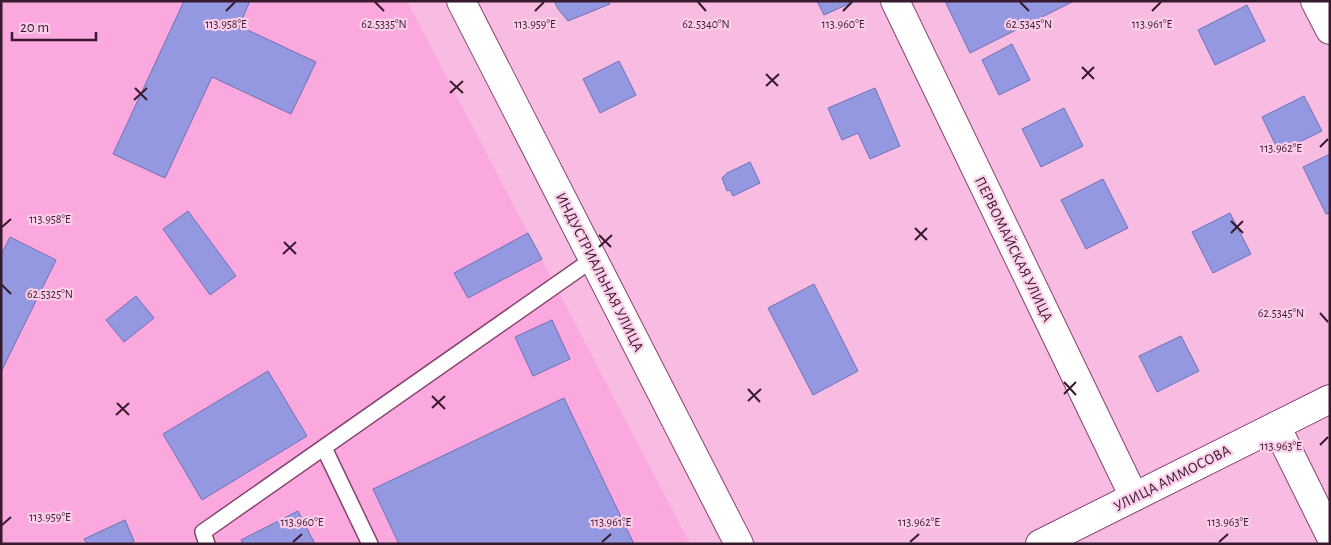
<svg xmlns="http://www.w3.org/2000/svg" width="1331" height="545" font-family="'Alegreya Sans',sans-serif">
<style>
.built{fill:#faa8dd}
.building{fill:#9498e1;stroke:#6e71b7}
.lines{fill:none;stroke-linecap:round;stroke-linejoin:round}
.lane-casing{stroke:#864470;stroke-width:18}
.street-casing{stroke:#864470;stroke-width:30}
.secondary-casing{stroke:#864470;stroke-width:30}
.lane{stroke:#fff;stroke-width:15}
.street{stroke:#fff;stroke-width:28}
.secondary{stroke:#fff;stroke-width:28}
.ticks{fill:none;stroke:#371a2d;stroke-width:2}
.labels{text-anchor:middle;stroke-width:4.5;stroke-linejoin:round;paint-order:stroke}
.street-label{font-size:15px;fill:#371a2d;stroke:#fcceea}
.ticks-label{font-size:12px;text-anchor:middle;fill:#371a2d;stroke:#fcceea;stroke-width:4.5;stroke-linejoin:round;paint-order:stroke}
</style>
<rect width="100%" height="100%" fill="#f8bbe1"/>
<polygon class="built" points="1,1 407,1 690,544 1,544"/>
<g class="building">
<polygon points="184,1 250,1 239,26 316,62 291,114 212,77 165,178 113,154"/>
<polygon points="554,1 608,1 610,4 568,21 558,9"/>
<polygon points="817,1 855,1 824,15"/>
<polygon points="945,1 1074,1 970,53"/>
<polygon points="1247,5 1265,41 1215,65 1198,30"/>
<polygon points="1012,44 1030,80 999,95 982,60"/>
<polygon points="619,61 636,95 600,113 583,79"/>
<polygon points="875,88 900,146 870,159 858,133 842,140 828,108"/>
<polygon points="1304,96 1322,131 1279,152 1262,117"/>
<polygon points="1064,108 1083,146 1041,167 1022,129"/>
<polygon points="1330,154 1330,213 1326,214 1303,167"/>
<polygon points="750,162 760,183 733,196 730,190 727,191 722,178 727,173"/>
<polygon points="1103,179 1128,228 1086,249 1061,200"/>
<polygon points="188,211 236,276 210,295 163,229"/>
<polygon points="1230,213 1251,254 1213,273 1192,232"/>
<polygon points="528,233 542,259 468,298 454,273"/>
<polygon points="10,237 56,260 1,372 1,255"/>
<polygon points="814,284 858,371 813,395 768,308"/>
<polygon points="136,296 154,318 124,342 106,320"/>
<polygon points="552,320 570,359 533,376 515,337"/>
<polygon points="1181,336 1199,371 1157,392 1139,356"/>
<polygon points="268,371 307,436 202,500 163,434"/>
<polygon points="564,398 634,544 399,544 373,489"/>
<polygon points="298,511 315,544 243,544 241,540"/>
<polygon points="125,520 134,541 129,544 87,544 84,539"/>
</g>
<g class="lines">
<defs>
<g id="lane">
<polyline points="324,448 370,544"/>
<polyline points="207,544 203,532 593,259"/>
</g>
<g id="street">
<polyline points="895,1 1134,497"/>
<polyline points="1315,1 1330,30"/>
<polyline points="1276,426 1330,535"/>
</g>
<g id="secondary">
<polyline points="461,1 739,544"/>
<polyline points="1040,544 1330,399"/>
</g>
</defs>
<use href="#lane" class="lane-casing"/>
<use href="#street" class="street-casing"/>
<use href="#secondary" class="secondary-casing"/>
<use href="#lane" class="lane"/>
<use href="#street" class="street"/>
<use href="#secondary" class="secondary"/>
</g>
<path class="ticks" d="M375,2L384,11M698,2L706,11M1020,2L1029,11M226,11L235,2M535,11L544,2M843,11L852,2M1152,11L1161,2M1082,67L1094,79M766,74L778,86M1082,79L1094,67M450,81L463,93M766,86L779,74M135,88L147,100M450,93L463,81M134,100L147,88M1320,147L1328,139M1231,221L1243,233M2,227L11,219M915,228L927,240M1231,233L1243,221M599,235L611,247M915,240L927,228M284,242L296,254M599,247L612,235M283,254L296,242M2,285L11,294M1320,313L1328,322M1064,382L1076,395M748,389L760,402M1064,394L1076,382M432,396L445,409M748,401L761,389M117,403L129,415M432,408L445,396M116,415L129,403M1320,445L1328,437M2,525L11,517M293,542L302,534M602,542L611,534M910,542L919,534M1219,542L1228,534"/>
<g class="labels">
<g class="street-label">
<text transform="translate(1014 249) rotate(64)" y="5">ПЕРВОМАЙСКАЯ УЛИЦА</text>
<text transform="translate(600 272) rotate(63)" y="5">ИНДУСТРИАЛЬНАЯ УЛИЦА</text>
<text transform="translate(1172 478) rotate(-27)" y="5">УЛИЦА АММОСОВА</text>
</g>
</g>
<g class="ticks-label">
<text x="226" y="28">113.958°E</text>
<text x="535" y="28">113.959°E</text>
<text x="843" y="28">113.960°E</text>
<text x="1152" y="28">113.961°E</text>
<text x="384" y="28">62.5335°N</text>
<text x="706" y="28">62.5340°N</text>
<text x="1029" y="28">62.5345°N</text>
<text x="1281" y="152">113.962°E</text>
<text x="50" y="223">113.958°E</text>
<text x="50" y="298">62.5325°N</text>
<text x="1281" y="317">62.5345°N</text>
<text x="1281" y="450">113.963°E</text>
<text x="50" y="521">113.959°E</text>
<text x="302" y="526">113.960°E</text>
<text x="611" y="526">113.961°E</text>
<text x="919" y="526">113.962°E</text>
<text x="1228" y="526">113.963°E</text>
</g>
<rect width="1331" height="545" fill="none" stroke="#371a2d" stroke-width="5"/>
<path d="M12 32v8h84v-8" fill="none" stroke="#371a2d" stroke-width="2.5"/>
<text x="20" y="32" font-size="15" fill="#371a2d" stroke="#fcceea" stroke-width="4" paint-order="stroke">20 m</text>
</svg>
